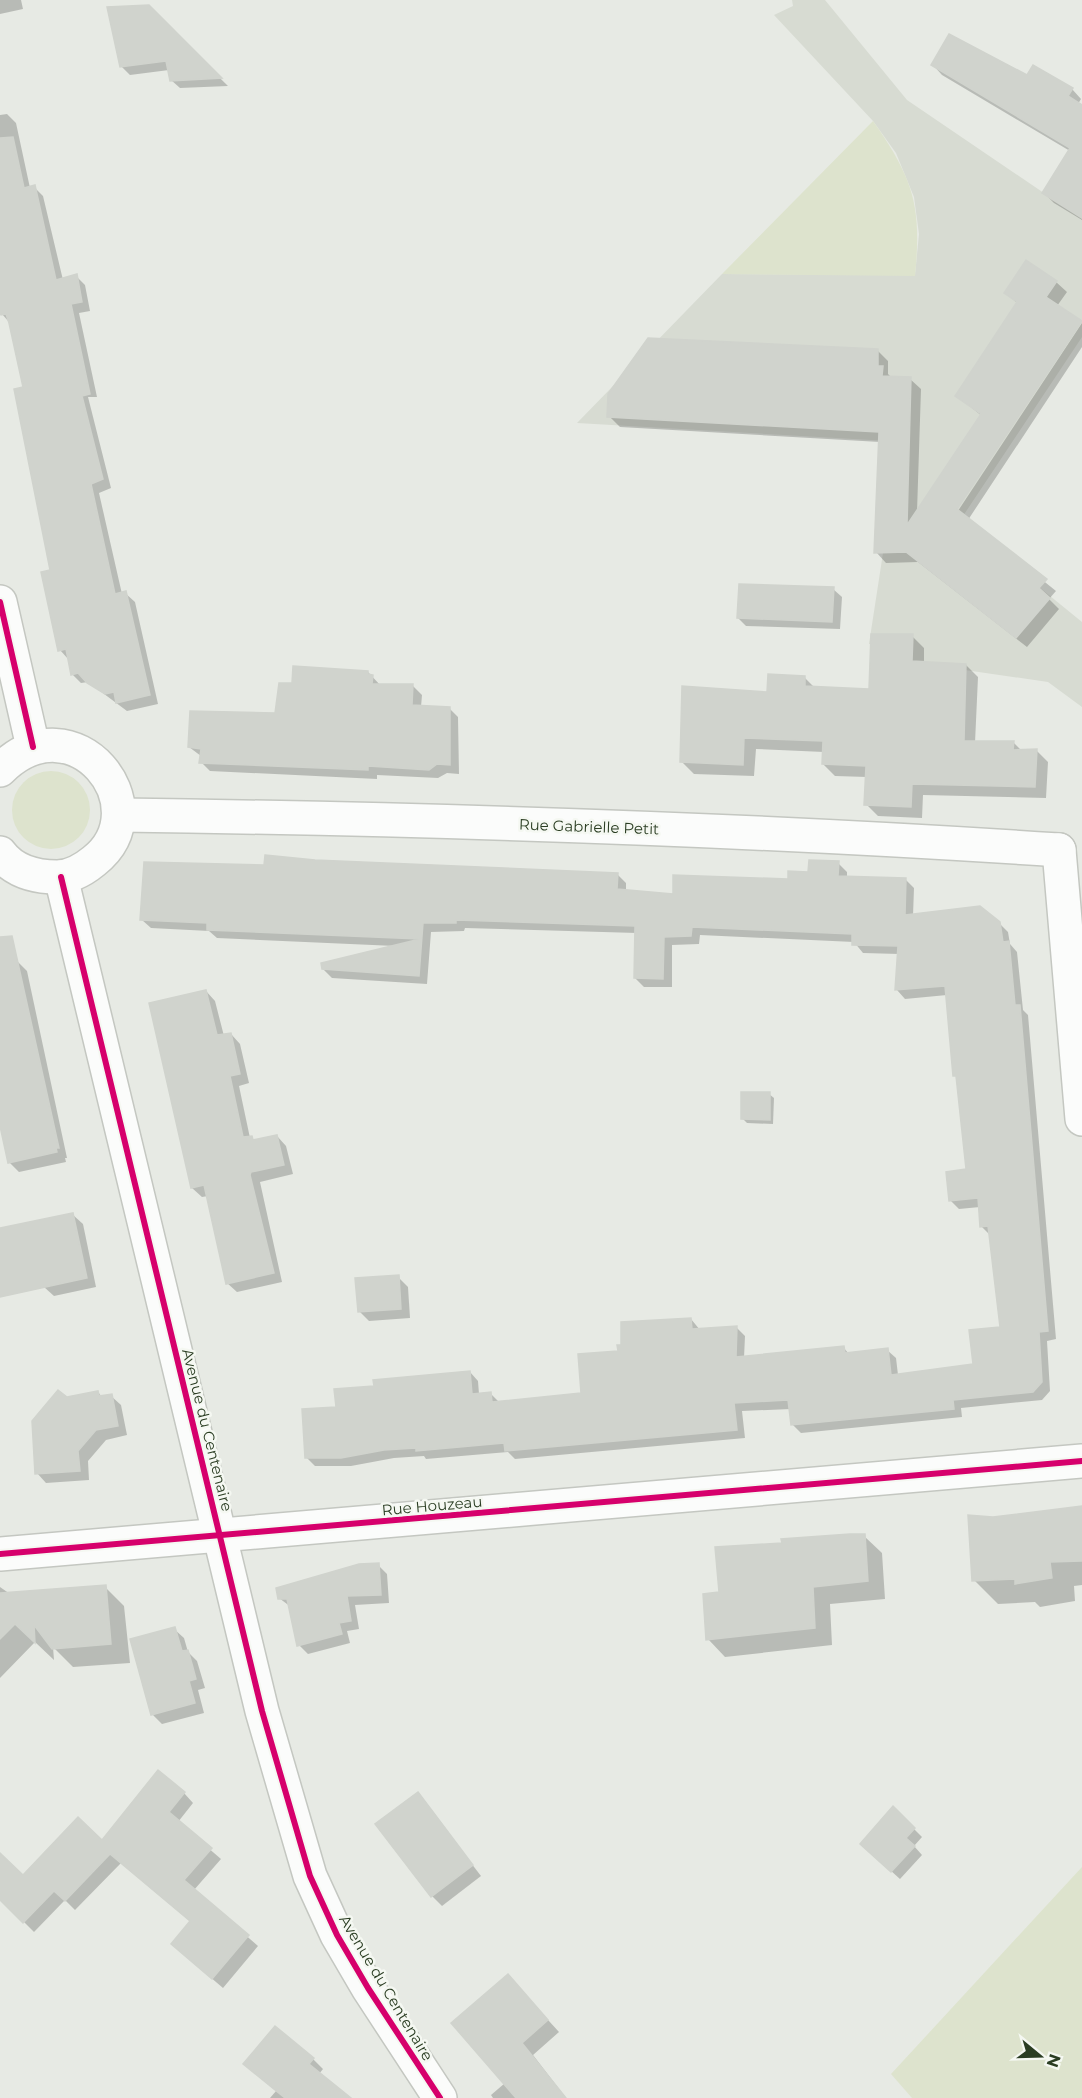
<svg xmlns="http://www.w3.org/2000/svg" width="1082" height="2098" font-family="Montserrat,sans-serif">
<style>
.built{fill:#d7dbd2}
.green{fill:#dde3cd}
.shadow{fill:#0003}
.building{fill:#d0d3cd;stroke:#d0d3cd;stroke-width:1.5}
.lines{fill:none;stroke-linecap:round;stroke-linejoin:round}
.minor-casing{stroke:#c4c7c1;stroke-width:36}
.minor{stroke:#fbfcfb;stroke-width:33}
.cycleway-casing{stroke:#f5f8f2;stroke-width:10}
.cycleway{stroke:#d6006c;stroke-width:6}
.labels{text-anchor:middle;stroke-width:5;stroke-linejoin:round;paint-order:stroke}
.street-label{font-size:15px;fill:#2a3d22;stroke:#f5f8f2}
</style>
<rect width="100%" height="100%" fill="#e7eae4"/>
<polygon class="built" points="792,0 825,0 907,100 1082,219 1082,337 959,522 1082,622 1082,707 1048,682 965,670 909,668 909,645 869,644 883,553 889,441 577,423 722,274 915,275 919,234 914,197 896,153 873,121 774,15 793,6"/>
<g class="green">
<path d="M873,121C913,178 922,206 915,276L722,274Z"/>
<circle cx="51" cy="810" r="39"/>
<polygon points="1082,1867 1082,2098 912,2098 891,2074"/>
</g>
<g class="shadow">
<polygon points="0,0 21,0 23,9 0,14"/>
<polygon points="148,7 228,86 180,88 171,80 169,70 130,75 121,66"/>
<polygon points="933,65 1027,77 1072,89 1081,99 1078,104 1082,107 1082,220 1054,203 1044,193 1070,151 942,75"/>
<polygon points="7,114 16,123 30,188 34,187 43,196 63,280 76,276 85,285 90,311 79,313 97,397 88,397 111,488 99,493 122,594 125,593 135,602 158,704 127,711 88,682 81,683 72,674 69,660 60,650 52,571 51,397 9,322 2,314 0,306 0,115"/>
<polygon points="1056,282 1067,292 1057,306 952,515 954,517 1082,323 1082,347 968,520 1056,591 1049,599 1059,609 1027,647 918,562 886,563 876,552 880,442 620,427 609,416 878,351 888,361 888,374 892,378 910,379 921,389 917,512 982,416 957,396 1018,304 1006,293"/>
<polygon points="833,589 842,597 840,629 746,626 738,618"/>
<polygon points="912,636 924,648 924,663 966,665 978,677 975,743 1013,742 1022,751 1036,750 1048,762 1046,798 923,795 922,818 878,816 866,804 867,777 835,776 823,764 824,752 756,749 754,776 694,774 682,762 769,693 805,678 815,688 870,690"/>
<polygon points="368,672 381,686 412,685 422,695 421,707 449,708 458,717 459,774 447,773 438,778 377,775 377,779 210,771 201,762 201,756 189,747 277,715 293,685"/>
<polygon points="315,861 617,874 626,883 626,891 675,895 789,880 838,863 847,872 847,878 905,879 914,888 913,916 999,923 1008,932 1010,944 1017,952 1023,1010 1028,1015 1056,1339 1047,1341 1050,1391 1042,1400 961,1408 962,1417 801,1433 792,1424 791,1409 742,1411 745,1438 515,1459 508,1452 426,1459 424,1456 394,1458 351,1466 315,1466 306,1457 337,1408 375,1387 470,1372 478,1381 479,1394 490,1393 500,1403 582,1395 619,1352 691,1319 700,1330 736,1327 745,1336 744,1358 843,1347 849,1354 887,1350 896,1358 898,1375 975,1366 1001,1329 991,1236 981,1226 980,1207 959,1209 950,1200 968,1171 947,995 905,999 897,990 899,954 863,953 854,942 700,935 699,944 672,945 672,987 644,987 635,978 637,933 465,928 464,931 431,932 427,984 332,978 323,969 395,946 217,938 209,931 151,928 142,920 265,867"/>
<polygon points="17,961 27,971 67,1158 65,1158 66,1162 19,1172 9,1162 0,1101 0,965"/>
<polygon points="206,991 215,1001 224,1036 231,1034 240,1044 249,1083 239,1086 250,1138 255,1141 277,1136 286,1146 293,1174 260,1182 282,1282 237,1292 227,1283 208,1196 202,1197 192,1188"/>
<polygon points="769,1094 774,1098 773,1124 747,1123 743,1119"/>
<polygon points="73,1215 83,1224 96,1287 54,1296 44,1287"/>
<polygon points="398,1277 408,1287 410,1318 369,1321 359,1311"/>
<polygon points="98,1392 102,1397 111,1396 121,1405 127,1435 106,1440 88,1461 89,1480 46,1483 37,1473 66,1398"/>
<polygon points="1082,1508 1082,1585 1074,1586 1075,1601 1040,1607 1035,1602 998,1604 974,1580 993,1518"/>
<polygon points="864,1536 882,1553 885,1599 830,1604 832,1645 725,1657 708,1639 721,1594 783,1544"/>
<polygon points="378,1565 387,1574 389,1603 355,1605 359,1629 347,1631 350,1643 308,1654 299,1645 291,1607 279,1598"/>
<polygon points="0,1587 10,1594 105,1587 124,1606 130,1663 73,1667 53,1647 54,1660 35,1642 0,1678"/>
<polygon points="174,1629 184,1638 188,1652 197,1661 205,1688 198,1690 204,1713 162,1724 153,1715 132,1640"/>
<polygon points="184,1793 193,1803 178,1822 221,1859 194,1890 258,1946 223,1988 182,1953 191,1922 121,1863 75,1910 65,1900 34,1932 0,1898 0,1880 23,1877 102,1842"/>
<polygon points="418,1794 481,1876 442,1906 432,1896"/>
<polygon points="893,1808 922,1837 914,1846 922,1855 900,1879 870,1852"/>
<polygon points="508,1976 559,2032 533,2055 566,2098 493,2098 491,2095 505,2083"/>
<polygon points="275,2028 313,2059 323,2069 319,2074 349,2098 270,2098 276,2091 245,2064"/>
</g>
<g class="building">
<polygon points="149,5 222,78 170,81 166,61 120,67 107,7"/>
<polygon points="949,34 1027,75 1033,65 1073,88 1068,96 1082,105 1082,218 1042,193 1070,148 931,65"/>
<polygon points="13,137 24,188 35,185 56,280 77,274 82,302 71,304 90,394 82,396 103,479 91,484 115,594 126,591 150,695 116,703 114,692 105,694 87,683 78,673 71,675 66,649 58,651 41,572 50,570 14,389 23,387 9,323 6,314 1,315 0,313 0,138"/>
<polygon points="1026,260 1057,281 1046,297 1082,321 957,509 1047,579 1039,588 1050,598 1016,638 906,552 874,553 879,432 607,417 608,394 648,338 878,349 878,366 883,366 882,376 911,377 907,525 981,414 955,396 1017,302 1004,293"/>
<polygon points="739,584 834,587 832,622 737,618"/>
<polygon points="871,634 913,634 912,661 966,664 964,741 1014,741 1013,750 1037,749 1035,787 912,784 911,807 864,805 866,766 822,764 823,741 744,738 743,765 680,762 682,686 767,692 768,674 805,676 805,686 869,689"/>
<polygon points="293,666 368,671 368,674 373,675 372,684 413,684 412,705 450,707 450,765 437,764 429,770 368,766 368,770 199,763 201,749 188,747 190,711 275,713 279,683 292,683"/>
<polygon points="265,855 315,860 618,873 617,889 673,894 673,875 788,879 788,871 808,872 809,860 839,861 838,876 906,878 905,915 980,906 1000,922 1003,942 1009,941 1015,1005 1020,1005 1048,1331 1039,1332 1042,1382 1033,1392 953,1400 954,1409 852,1419 791,1425 788,1400 734,1403 737,1430 505,1451 504,1443 416,1451 416,1448 384,1450 341,1458 305,1458 302,1409 336,1407 334,1389 374,1386 373,1380 470,1371 472,1394 491,1392 492,1402 581,1393 578,1354 618,1351 617,1345 621,1345 621,1322 691,1318 692,1329 737,1326 736,1357 844,1346 845,1353 888,1348 891,1375 973,1364 969,1330 1000,1327 988,1226 980,1227 978,1198 949,1201 946,1172 966,1169 956,1076 953,1076 945,986 895,990 898,946 852,945 852,934 692,927 691,936 664,937 663,979 634,978 635,926 456,920 456,923 423,923 419,976 322,969 321,963 420,939 207,930 207,923 140,920 144,862 264,865"/>
<polygon points="12,936 59,1148 56,1148 57,1152 8,1163 0,1126 0,937"/>
<polygon points="206,990 217,1035 231,1033 240,1074 230,1076 243,1137 252,1136 253,1140 277,1135 284,1165 251,1172 250,1175 274,1273 226,1284 204,1185 191,1188 149,1003"/>
<polygon points="741,1092 770,1092 770,1120 741,1119"/>
<polygon points="73,1213 87,1278 0,1297 0,1228"/>
<polygon points="399,1275 401,1309 358,1312 355,1278"/>
<polygon points="58,1390 67,1397 98,1391 99,1396 112,1394 118,1426 96,1430 78,1451 80,1471 35,1474 32,1421"/>
<polygon points="1082,1506 1082,1561 1050,1562 1052,1578 1015,1584 1015,1579 972,1581 968,1515 993,1517"/>
<polygon points="850,1534 865,1534 868,1581 813,1587 815,1628 706,1640 703,1594 719,1592 715,1547 782,1543 781,1539"/>
<polygon points="379,1563 381,1595 347,1596 351,1621 339,1623 342,1634 297,1646 287,1599 278,1599 276,1588 359,1564"/>
<polygon points="106,1585 111,1644 52,1649 34,1625 35,1643 15,1624 0,1639 0,1593"/>
<polygon points="175,1627 182,1651 188,1650 192,1664 196,1679 189,1681 195,1703 151,1715 130,1639"/>
<polygon points="158,1770 185,1792 169,1812 212,1848 184,1880 249,1935 212,1979 171,1944 190,1921 110,1854 65,1901 54,1891 23,1923 0,1900 0,1853 23,1875 78,1817 102,1840"/>
<polygon points="418,1792 473,1865 431,1897 375,1824"/>
<polygon points="893,1806 915,1828 906,1838 915,1846 891,1872 860,1844"/>
<polygon points="508,1974 548,2020 522,2043 566,2098 516,2098 451,2023"/>
<polygon points="275,2026 314,2058 309,2064 351,2098 285,2098 243,2064"/>
</g>
<g class="lines">
<defs>
<g id="minor">
<polyline points="0,602 33,747"/>
<path d="M0,770C74,696 162,807 94,861C83,870 71,877 57,877C35,877 14,872 0,853"/>
<path d="M120,815C433,819 746,829 1059,850"/>
<polyline points="1059,850 1082,1119"/>
<polyline points="61,877 262,1711 310,1876 337,1935 368,1988 440,2098"/>
<polyline points="0,1554 1082,1461"/>
</g>
</defs>
<use href="#minor" class="minor-casing"/>
<use href="#minor" class="minor"/>
<defs>
<g id="cycleway">
<polyline points="0,602 33,747"/>
<polyline points="61,877 262,1711 310,1876 337,1935 368,1988 440,2098"/>
<polyline points="0,1554 1082,1461"/>
</g>
</defs>
<use href="#cycleway" class="cycleway-casing"/>
<use href="#cycleway" class="cycleway"/>
</g>
<g class="labels">
<g class="street-label">
<text transform="translate(589 827) rotate(2)" y="5">Rue Gabrielle Petit</text>
<text transform="translate(207 1430) rotate(76)" y="5">Avenue du Centenaire</text>
<text transform="translate(432 1506) rotate(-5)" y="5">Rue Houzeau</text>
<text transform="translate(386 1988) rotate(59)" y="5">Avenue du Centenaire</text>
</g>
</g>
<g transform="translate(1040 2056) rotate(109)" stroke="#f5f8f2" stroke-width="4.5" paint-order="stroke">
<path d="M0-4.5L10 22L0 15L-10 22Z" fill="#2a3d22"/>
<text y="-9" font-size="16" font-weight="bold" text-anchor="middle" fill="#2a3d22">N</text>
</g>
</svg>
